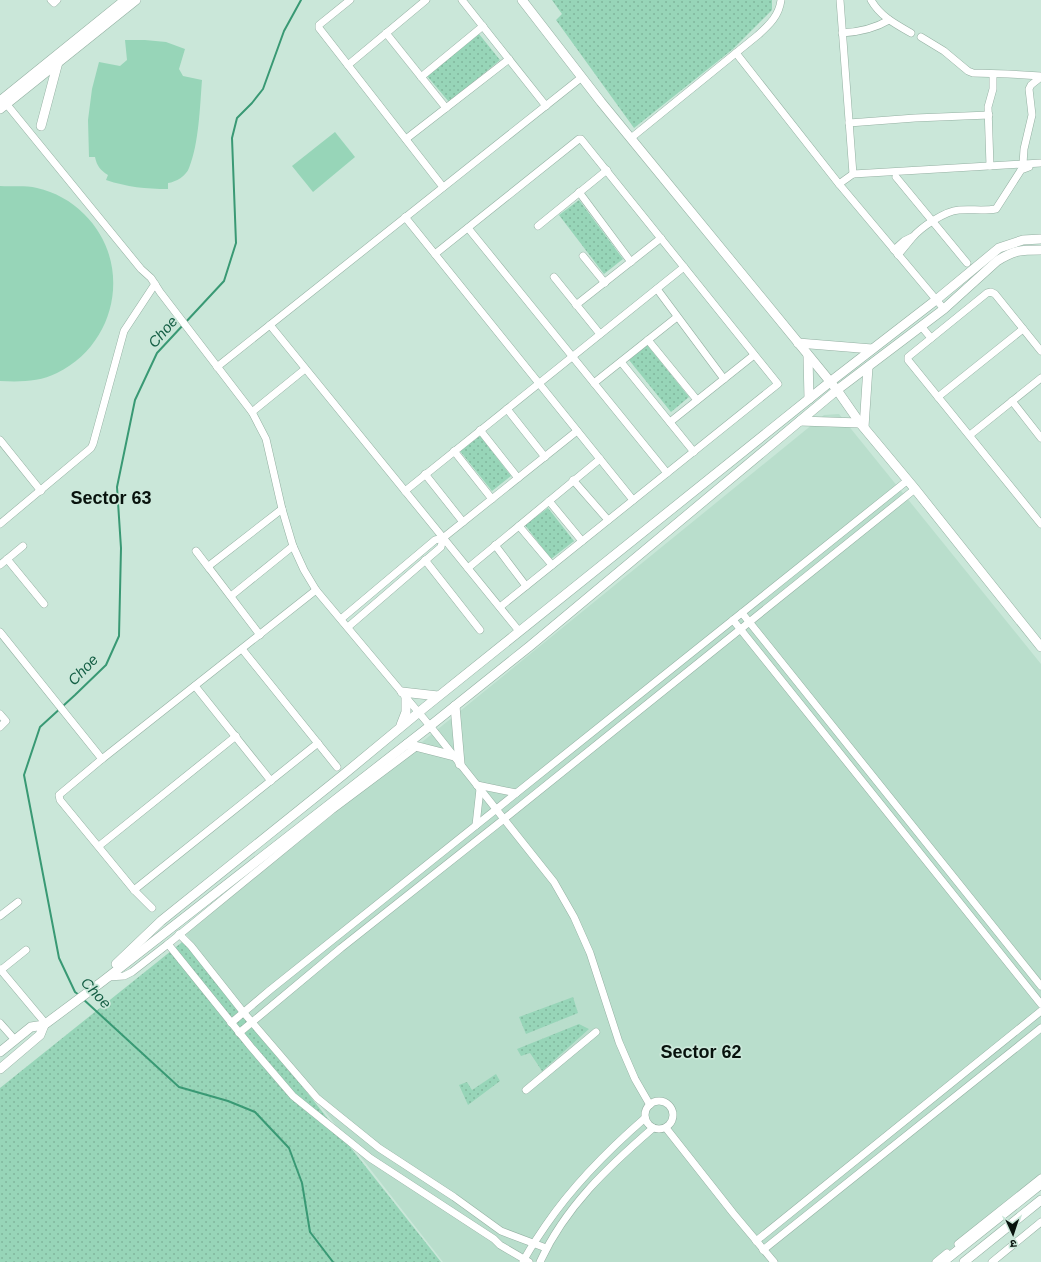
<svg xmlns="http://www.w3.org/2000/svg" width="1041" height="1262" font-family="Arial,'Noto Sans Devanagari',sans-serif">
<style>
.built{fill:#b9decc}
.green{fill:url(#green-dots)}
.pitch{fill:#97d5b8}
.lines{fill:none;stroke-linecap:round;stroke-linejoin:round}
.stream{stroke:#399974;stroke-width:2}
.minor-casing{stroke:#94b0a2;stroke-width:8}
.major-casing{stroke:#94b0a2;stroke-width:10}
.minor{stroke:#fff;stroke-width:7}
.major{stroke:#fff;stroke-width:9}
.labels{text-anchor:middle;stroke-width:3.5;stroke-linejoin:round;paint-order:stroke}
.water-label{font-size:15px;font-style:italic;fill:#145e44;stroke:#cae7d9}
.district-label{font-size:18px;font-weight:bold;fill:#08120d;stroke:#cae7d9}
</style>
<defs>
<pattern id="green-dots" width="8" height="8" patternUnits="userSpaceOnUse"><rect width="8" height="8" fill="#97d5b8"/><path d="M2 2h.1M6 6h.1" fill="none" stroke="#81b69d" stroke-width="1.8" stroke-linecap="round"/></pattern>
</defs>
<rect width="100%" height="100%" fill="#cae7d9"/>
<polygon class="built" points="839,414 1041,664 1041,1177 934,1262 443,1262 186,934 824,415"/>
<g class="green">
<polygon points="552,0 772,0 772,10 733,49 634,128 556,20 562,14"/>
<polygon points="479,34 500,60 449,102 427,76"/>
<polygon points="579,200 623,259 604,274 559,215"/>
<polygon points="647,345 689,397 671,412 629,360"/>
<polygon points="480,436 511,476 492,491 460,451"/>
<polygon points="548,508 574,541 551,559 525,525"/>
<polygon points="186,939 441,1262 0,1262 0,1088"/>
<polygon points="573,997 578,1013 526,1034 519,1017"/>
<polygon points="579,1024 589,1029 542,1071 530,1053 521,1056 517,1049"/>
<polygon points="496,1074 500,1081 468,1105 459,1085 467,1082 472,1090"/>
</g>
<g class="pitch">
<path d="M125,40H145L166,42L185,49L179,69L183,76L202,80C200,105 199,144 189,168C186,176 176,182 168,183V189C146,189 127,187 106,180L108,175C100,170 97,166 95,157H89L88,120L92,89L99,62L120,66L127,60Z"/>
<polygon points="335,132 355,157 313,192 292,166"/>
<path d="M0,186C12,187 25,185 37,188C55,192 71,201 84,214C133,262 118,343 57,373C39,382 19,382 0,381Z"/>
</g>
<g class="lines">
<g class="stream">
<polyline points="79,995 75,992 59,958 24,775 40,727 75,695 106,665 119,636 121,548 117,487 135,400 157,353 224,281 236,243 232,138 237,118 252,103 263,89 284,31 301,0"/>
<polyline points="83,999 179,1087 228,1101 255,1112 289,1148 302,1183 310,1232 333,1262"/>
</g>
<defs>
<g id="minor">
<polyline points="51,0 54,3 57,0"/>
<polyline points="350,0 319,25 319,28 443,187"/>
<polyline points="462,0 546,106"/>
<polyline points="840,0 853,174"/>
<path d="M871,0C880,16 895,24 911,33"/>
<polyline points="386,33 446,108"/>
<path d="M842,33C859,32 874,29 889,20"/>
<polyline points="921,37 944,51 968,71 973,73 1008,74 1041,76"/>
<polyline points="736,53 839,184 944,309"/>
<polyline points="348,65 426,0"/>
<polyline points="421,77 483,26"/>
<polyline points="4,101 141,269 151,278 160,292 252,412 266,439 282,509 293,546 304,570 316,590 430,726 554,882 574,917 590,953 619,1042 635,1079 650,1105"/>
<polyline points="849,123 915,118 989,115"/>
<path d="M631,138L758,35C769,25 779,16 781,0"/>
<polyline points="406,139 509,59"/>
<polyline points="1023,164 1024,149 1032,115 1029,89 1031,85 1041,77"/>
<polyline points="990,166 988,107 993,89 993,74"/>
<polyline points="896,177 967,263"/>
<polyline points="839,184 853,174 1041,163"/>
<polyline points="579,192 631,262"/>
<polyline points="405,217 633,500"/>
<polyline points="538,226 607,170"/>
<polyline points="468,228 667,473"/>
<polyline points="894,250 904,241 912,237"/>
<polyline points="435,254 579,139 581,139 778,384 500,607"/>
<path d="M898,255C903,249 907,244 912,238C921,227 945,211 959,210C971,209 984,211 996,209L1021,170L1029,167"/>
<polyline points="583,256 605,283"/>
<polyline points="554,277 600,334"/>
<polyline points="657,289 724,379"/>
<polyline points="576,305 661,238"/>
<polyline points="270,325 519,631"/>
<polyline points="921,326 931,338"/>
<polyline points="648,340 697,400"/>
<polyline points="1041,351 995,294 991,292 987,293 908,357 908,360 1041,524"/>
<polyline points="621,362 694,452"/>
<polyline points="217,367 582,77"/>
<polyline points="594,383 677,317"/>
<polyline points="938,397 1023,329"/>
<polyline points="1012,401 1041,438"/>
<polyline points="507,409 545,457"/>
<polyline points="252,412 305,369"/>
<polyline points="670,422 754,355"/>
<polyline points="480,430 518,478"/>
<polyline points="970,435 1041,378"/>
<polyline points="0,440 41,491"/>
<polyline points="454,451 492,499"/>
<polyline points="425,474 463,522"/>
<polyline points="573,480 608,520"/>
<polyline points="405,491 684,267"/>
<polyline points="549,501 582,541"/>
<polyline points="0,524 91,448 93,444 124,331 155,284"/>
<polyline points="519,526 552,565"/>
<polyline points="495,545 526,586"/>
<polyline points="196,551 209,568"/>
<polyline points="7,559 44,604"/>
<polyline points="425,560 480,630"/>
<polyline points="0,565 23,546"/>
<polyline points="468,568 600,459"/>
<polyline points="231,596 293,546"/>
<polyline points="742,613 1041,986"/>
<polyline points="341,619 435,540 443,538 577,431"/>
<polyline points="733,620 1041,1004"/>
<polyline points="348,627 441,547 443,538"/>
<polyline points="0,632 102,759"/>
<polyline points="260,635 209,568 210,565 282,509"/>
<polyline points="242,649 337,767"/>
<polyline points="195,686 271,781"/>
<polyline points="0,714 6,721 0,727"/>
<polyline points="477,785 516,793"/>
<polyline points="476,825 480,789"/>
<polyline points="99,846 236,736"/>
<polyline points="134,890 318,743"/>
<polyline points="152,908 134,890 60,800 59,795 102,759 316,590"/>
<polyline points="0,916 18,902"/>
<polyline points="179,934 191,946 244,1013 317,1098 379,1148 454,1197 501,1231 546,1248"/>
<polyline points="168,944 251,1047 293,1096 370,1158 494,1239 500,1245 529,1262"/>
<polyline points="0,969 46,1024"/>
<polyline points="1,970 26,950"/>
<polyline points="108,977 124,976 132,972 168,944 332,810 416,747"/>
<polyline points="0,1023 15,1040"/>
<polyline points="231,1023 270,990 908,480"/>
<polyline points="239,1033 341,948 509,815 915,489"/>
<polyline points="526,1090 596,1032"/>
<circle cx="659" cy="1115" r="14"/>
<polyline points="666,1128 733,1213 774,1262"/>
<polyline points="756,1241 1041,1011"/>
<polyline points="958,1244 1041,1178"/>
<polyline points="763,1250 1041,1028"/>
<path d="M523,1262C529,1249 538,1237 546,1225C574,1184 607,1151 645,1118"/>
<path d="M540,1262C565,1207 608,1167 653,1128"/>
<polyline points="936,1262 947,1253"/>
<polyline points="992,1262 1041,1222"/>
</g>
<g id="major">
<polyline points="522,0 601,102 837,390 860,423 915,489 1041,647"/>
<polyline points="0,101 125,0"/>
<polyline points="0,109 136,0"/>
<polyline points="41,126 58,62"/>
<polyline points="798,343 872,349"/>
<polyline points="808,356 809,399"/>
<polyline points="800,421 860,423"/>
<polyline points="864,427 868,367"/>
<polyline points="402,692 438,696"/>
<polyline points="455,706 460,764"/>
<polyline points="401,725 406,712 406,697"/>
<polyline points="407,744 454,756"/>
<polyline points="116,964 161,921 343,775 424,708 830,382 936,300 999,248 1023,240 1041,239"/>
<path d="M0,1052L31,1027L44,1025L103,981L430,726L530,646L837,390L944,309L997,261C1014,250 1021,250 1041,250"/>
<polyline points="0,1069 40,1035 44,1025"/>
<polyline points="943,1262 1041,1184"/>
<polyline points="964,1262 1041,1200"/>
</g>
</defs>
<use href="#minor" class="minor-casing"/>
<use href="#major" class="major-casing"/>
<use href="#minor" class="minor"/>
<use href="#major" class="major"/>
</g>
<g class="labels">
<g class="water-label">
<text transform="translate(163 332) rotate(-49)" y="5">Choe</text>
<text transform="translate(83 670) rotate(-46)" y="5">Choe</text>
<text transform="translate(96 993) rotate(47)" y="5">Choe</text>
</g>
<g class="district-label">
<text x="111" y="504">Sector 63</text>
<text x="701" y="1058">Sector 62</text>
</g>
</g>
<g transform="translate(1013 1234) rotate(177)" stroke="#cae7d9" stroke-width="3" paint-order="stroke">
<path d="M0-3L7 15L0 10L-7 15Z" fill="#08120d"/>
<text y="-6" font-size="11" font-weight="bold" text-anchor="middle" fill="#08120d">उ</text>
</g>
</svg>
